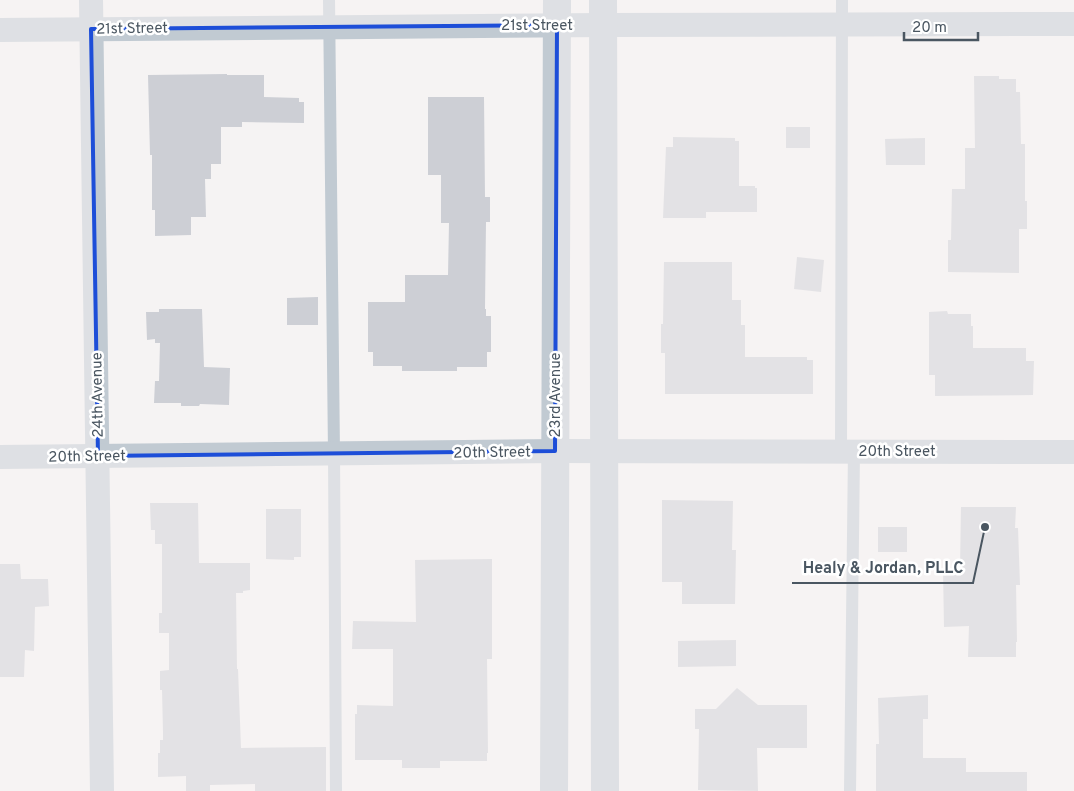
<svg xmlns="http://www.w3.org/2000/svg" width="1074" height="791" font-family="Overpass,sans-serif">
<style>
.building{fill:#cdcfd5}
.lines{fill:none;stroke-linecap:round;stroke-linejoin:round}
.service{stroke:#c1cad2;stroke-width:12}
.minor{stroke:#c1cad2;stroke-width:24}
.tertiary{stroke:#c1cad2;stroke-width:28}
.marked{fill:none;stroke:#1d4ed8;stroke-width:4;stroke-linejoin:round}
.labels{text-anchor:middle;stroke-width:5;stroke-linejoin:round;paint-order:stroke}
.street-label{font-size:15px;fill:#4a5661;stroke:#fff}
.leader{fill:none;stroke:#4a5661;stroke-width:2}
.callout-dot{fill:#4a5661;stroke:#fff;stroke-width:2}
.callout-label{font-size:16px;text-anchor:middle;font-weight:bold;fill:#4a5661;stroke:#fff;stroke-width:5;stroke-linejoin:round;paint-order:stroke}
</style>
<rect width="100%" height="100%" fill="#f5f3f3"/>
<g class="building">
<polygon points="227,74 227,75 264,75 264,97 299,98 299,102 304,102 304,123 242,122 242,127 221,127 221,164 211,164 211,179 205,179 206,217 191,217 191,235 155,236 155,210 152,210 152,155 150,155 148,75"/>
<polygon points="974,76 999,76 999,79 1016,79 1016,92 1020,92 1021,144 1025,144 1025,201 1027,201 1027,229 1019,229 1019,273 948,272 948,240 951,240 952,189 965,189 965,148 975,148"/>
<polygon points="428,97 484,97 485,197 490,197 490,222 486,222 485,309 486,309 486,316 491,316 491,352 487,352 487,367 457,367 457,371 402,371 402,366 373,366 373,352 368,352 368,302 405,302 405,275 448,275 449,223 441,223 441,175 428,175"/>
<rect x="786" y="127" width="24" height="21"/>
<polygon points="673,137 735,138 735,141 739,141 739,186 755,186 755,188 757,188 757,212 706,212 706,218 663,218 666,147 673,147"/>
<polygon points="925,138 925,165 886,165 885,139"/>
<polygon points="797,257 824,260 821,292 794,289"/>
<polygon points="664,262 732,262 732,300 741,300 741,325 745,325 745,357 807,357 807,360 813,360 813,394 665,394 665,353 661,353 661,324 663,324"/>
<polygon points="318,297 318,325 287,325 287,298"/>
<polygon points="159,309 202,309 204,367 230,368 229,405 200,404 199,406 181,406 181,403 154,403 155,381 159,381 160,343 155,343 155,339 147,340 146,312 159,312"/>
<polygon points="947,311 948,314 971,314 971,326 973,326 973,348 1026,348 1026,361 1034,361 1033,395 935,396 935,375 929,375 929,312"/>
<polygon points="662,500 733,501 732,550 736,550 735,604 682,604 682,582 662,582"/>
<polygon points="150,503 198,503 199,563 250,563 250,590 243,591 243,593 236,593 237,669 238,669 241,748 326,747 326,791 255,791 255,784 210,785 210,791 186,791 186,776 158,777 158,753 160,753 160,740 163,740 163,732 162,690 160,690 160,671 169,670 169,633 159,633 159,613 162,613 162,544 155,544 155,530 151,530"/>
<polygon points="961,507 1016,507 1015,528 1018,528 1020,585 1016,585 1017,642 1016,642 1016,657 968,657 969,626 944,627 943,569 960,569"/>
<polygon points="266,509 301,509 301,557 294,557 294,560 266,559"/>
<rect x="878" y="527" width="29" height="25"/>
<polygon points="492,559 492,659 487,659 488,753 487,753 487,761 440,761 440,768 402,768 402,760 355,760 355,714 357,714 357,705 393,706 393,649 352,649 353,621 416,622 415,560"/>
<polygon points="0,564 20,564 21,579 48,579 49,606 35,607 34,651 25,650 24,677 0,677"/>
<polygon points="736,640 736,666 678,667 678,641"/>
<polygon points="737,688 758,705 807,705 807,748 757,748 758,791 698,790 699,729 695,729 695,709 716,709"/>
<polygon points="928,695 928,719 923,719 923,758 966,758 966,772 1027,772 1027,791 876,791 876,744 879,744 878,698"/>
</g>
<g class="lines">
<g class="service">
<polyline points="329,0 334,453 336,791"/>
<polyline points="841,451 842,0"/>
<polyline points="850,791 854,451"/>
</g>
<g class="minor">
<polyline points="91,0 102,791"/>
<polyline points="0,30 603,25 1074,24"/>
<polyline points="0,457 555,451 1074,452"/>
</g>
<g class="tertiary">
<polyline points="603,0 605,791"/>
<polyline points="554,791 557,0"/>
</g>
</g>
<path d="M0 0H1074V791H0ZM557,25L555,451L98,456L91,29Z" fill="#f5f3f3" fill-opacity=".55" fill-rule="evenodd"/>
<path class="marked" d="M557,25L555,451L98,456L91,29Z"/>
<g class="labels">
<g class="street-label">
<text x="537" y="30">21st Street</text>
<text transform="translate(132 28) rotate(-1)" y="5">21st Street</text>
<text transform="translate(97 395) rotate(-91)" y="5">24th Avenue</text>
<text transform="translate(555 395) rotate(-90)" y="5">23rd Avenue</text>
<text x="897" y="456">20th Street</text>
<text transform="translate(492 452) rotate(-1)" y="5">20th Street</text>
<text transform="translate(87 456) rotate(-1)" y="5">20th Street</text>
</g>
</g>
<path class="leader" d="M985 527L973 583H792"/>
<circle class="callout-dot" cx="985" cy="527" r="5"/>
<g class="callout-label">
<text x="883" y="573">Healy &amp; Jordan, PLLC</text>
</g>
<path d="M904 32v8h74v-8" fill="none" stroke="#4a5661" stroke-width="2.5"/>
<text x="912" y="32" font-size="15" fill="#4a5661" stroke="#ffffff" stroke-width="4" paint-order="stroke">20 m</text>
</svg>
